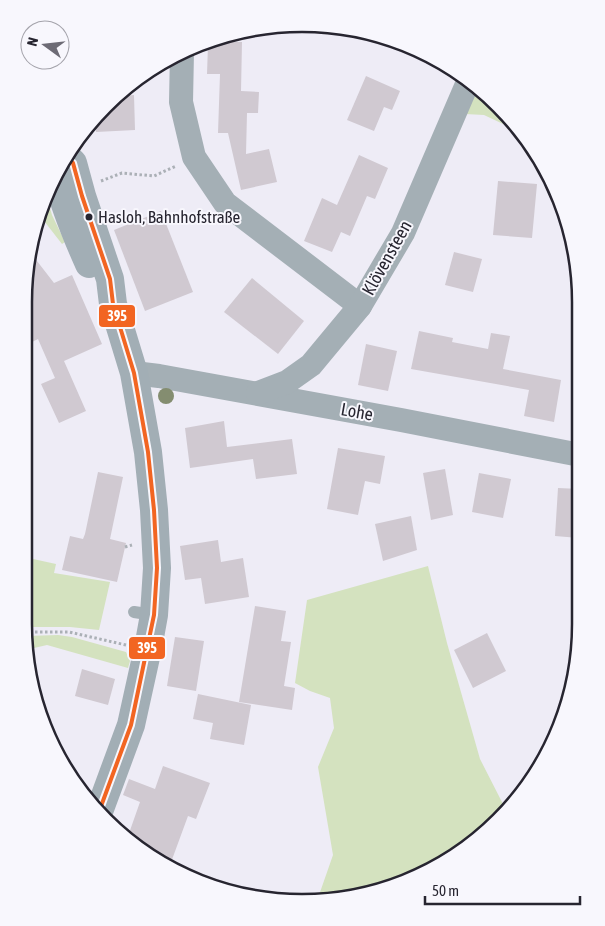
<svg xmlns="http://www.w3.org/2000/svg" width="605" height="926" font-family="'Asap Condensed',sans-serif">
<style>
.green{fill:#d4e2bf}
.building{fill:#d0c9d1}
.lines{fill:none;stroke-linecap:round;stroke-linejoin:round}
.path{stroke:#abb0b6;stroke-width:3;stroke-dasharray:2.5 2.5;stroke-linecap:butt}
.service{stroke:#a4afb5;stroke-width:12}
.minor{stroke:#a4afb5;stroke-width:24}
.secondary{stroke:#a2aeb5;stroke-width:28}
.bus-1-casing{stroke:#f8f7fd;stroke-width:8}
.bus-1{stroke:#f26522;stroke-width:4}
.tree{fill:#848d70}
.bus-dot{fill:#272530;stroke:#f8f7fd;stroke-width:2}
.labels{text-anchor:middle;stroke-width:4;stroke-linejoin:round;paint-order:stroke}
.bus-label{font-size:17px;fill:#272530;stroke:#f8f7fd;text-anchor:start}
.street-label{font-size:18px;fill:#272530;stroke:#f8f7fd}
.rim{fill:none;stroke:#272530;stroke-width:2.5}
.line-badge{stroke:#f8f7fd;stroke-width:2}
.badge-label{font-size:14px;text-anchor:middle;font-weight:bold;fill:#fff}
</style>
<rect width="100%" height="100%" fill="#eeecf6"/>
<g class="green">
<polygon points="477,88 486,93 514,129 484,115 465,114"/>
<polygon points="47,198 52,215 65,242 62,244 41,217"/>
<polygon points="24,557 56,564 54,573 110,582 99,630 70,627 24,627"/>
<polygon points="428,566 447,643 480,759 504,806 510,809 457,855 375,893 318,898 333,855 318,767 334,728 330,698 310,691 295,683 307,600"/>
<polygon points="58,635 72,637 126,652 130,661 128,668 47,645 34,648 28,651 26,636"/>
</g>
<g class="building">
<polygon points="220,42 242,42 241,91 259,92 258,113 247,113 246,154 269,149 277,182 241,190 228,133 218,133 220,74 207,74 208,45"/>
<polygon points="366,76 400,91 392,110 384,107 374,131 347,120"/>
<polygon points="134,95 135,130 96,132 96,117 123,96"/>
<polygon points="359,155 388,168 375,199 367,196 350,236 341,232 332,252 304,241 322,198 337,205"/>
<polygon points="498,181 537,184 532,238 493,235"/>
<polygon points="161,211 193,292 145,311 114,230"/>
<polygon points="30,252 54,283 72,275 102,344 64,361 86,411 59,423 41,384 55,378 38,339 26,345 26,266"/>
<polygon points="454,252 482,259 473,292 445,285"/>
<polygon points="252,278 304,321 278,354 224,312"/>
<polygon points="419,331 453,338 452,342 488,349 491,333 510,336 503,369 561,380 554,422 524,416 529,390 411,369"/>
<polygon points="366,344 397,351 388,391 358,385"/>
<polygon points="224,421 227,447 292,439 297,474 256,479 253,459 190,468 185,428"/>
<polygon points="338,448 385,456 380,484 365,481 358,515 327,509"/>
<polygon points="445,469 453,515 431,520 423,473"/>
<polygon points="98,472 123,477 110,539 126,543 117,582 62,570 70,536 83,539 85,534"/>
<polygon points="479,473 511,479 503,518 472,512"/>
<polygon points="558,488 580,489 579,538 555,536"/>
<polygon points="411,516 417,550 383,561 375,524"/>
<polygon points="218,540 221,562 243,558 249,597 205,604 201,578 185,580 180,546"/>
<polygon points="255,606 286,611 281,641 291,642 284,686 295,688 292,710 239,702"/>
<polygon points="487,633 506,671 473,688 454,650"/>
<polygon points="175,637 204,641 196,691 167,686"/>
<polygon points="82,669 115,679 108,705 75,696"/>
<polygon points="198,694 251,705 244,745 210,739 213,723 193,719"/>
<polygon points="163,766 210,783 196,819 188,816 170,865 133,844 127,839 140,802 123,795 129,779 155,789"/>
</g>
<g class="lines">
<g class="path">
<polyline points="101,181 122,173 154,176 176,166"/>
<polyline points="125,547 132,545"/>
<polyline points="25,632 69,632 126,645"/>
</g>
<polyline class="service" points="134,612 154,615"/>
<g class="minor">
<polyline points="182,52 181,102 194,157 225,203 360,306"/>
<polyline points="134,373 159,376 401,420 580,455"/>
<polyline points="258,393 287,382 311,365 360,306 403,233 468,82"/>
</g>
<g class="secondary">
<polyline points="67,157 73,163 82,196 110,279 113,304 134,373 148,452 154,510 157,568 154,615 148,648 131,725 100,809"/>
<path d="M56,174C64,206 76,235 89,264"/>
</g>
<defs>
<polyline id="bus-1" points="67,157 73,163 82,196 110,279 113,304 134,373 148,452 154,510 157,568 154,615 131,725 100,809"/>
</defs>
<use href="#bus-1" class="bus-1-casing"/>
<use href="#bus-1" class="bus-1"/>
</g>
<circle class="tree" cx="166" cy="396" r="8"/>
<circle class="bus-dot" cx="89" cy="217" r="4.5"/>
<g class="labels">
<g class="bus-label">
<text x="98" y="223">Hasloh, Bahnhofstraße</text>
</g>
<g class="street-label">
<text transform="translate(387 258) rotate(-61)" y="6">Klövensteen</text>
<text transform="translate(357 412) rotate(10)" y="6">Lohe</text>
</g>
</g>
<path d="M0 0H605V926H0ZM302 32H302A270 270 0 0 1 572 302V624A270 270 0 0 1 302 894H302A270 270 0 0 1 32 624V302A270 270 0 0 1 302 32Z" fill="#f8f7fd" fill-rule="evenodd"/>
<path class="rim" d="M302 32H302A270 270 0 0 1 572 302V624A270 270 0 0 1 302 894H302A270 270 0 0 1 32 624V302A270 270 0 0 1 302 32Z"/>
<g class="line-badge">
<rect x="98" y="304" width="38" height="24" rx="5" fill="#f26522"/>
<rect x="128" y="636" width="38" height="24" rx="5" fill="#f26522"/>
</g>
<g class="badge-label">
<text x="117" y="321">395</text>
<text x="147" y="653">395</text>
</g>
<g transform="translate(45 45) rotate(285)"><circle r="24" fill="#f8f7fd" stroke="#a4a3ab"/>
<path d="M0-4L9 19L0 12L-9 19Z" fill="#6d6b75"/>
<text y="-8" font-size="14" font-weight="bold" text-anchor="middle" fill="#272530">N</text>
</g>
<path d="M425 896v8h155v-8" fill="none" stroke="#272530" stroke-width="2.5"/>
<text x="432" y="896" font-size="15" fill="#272530" stroke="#f8f7fd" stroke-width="4" paint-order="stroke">50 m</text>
</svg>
